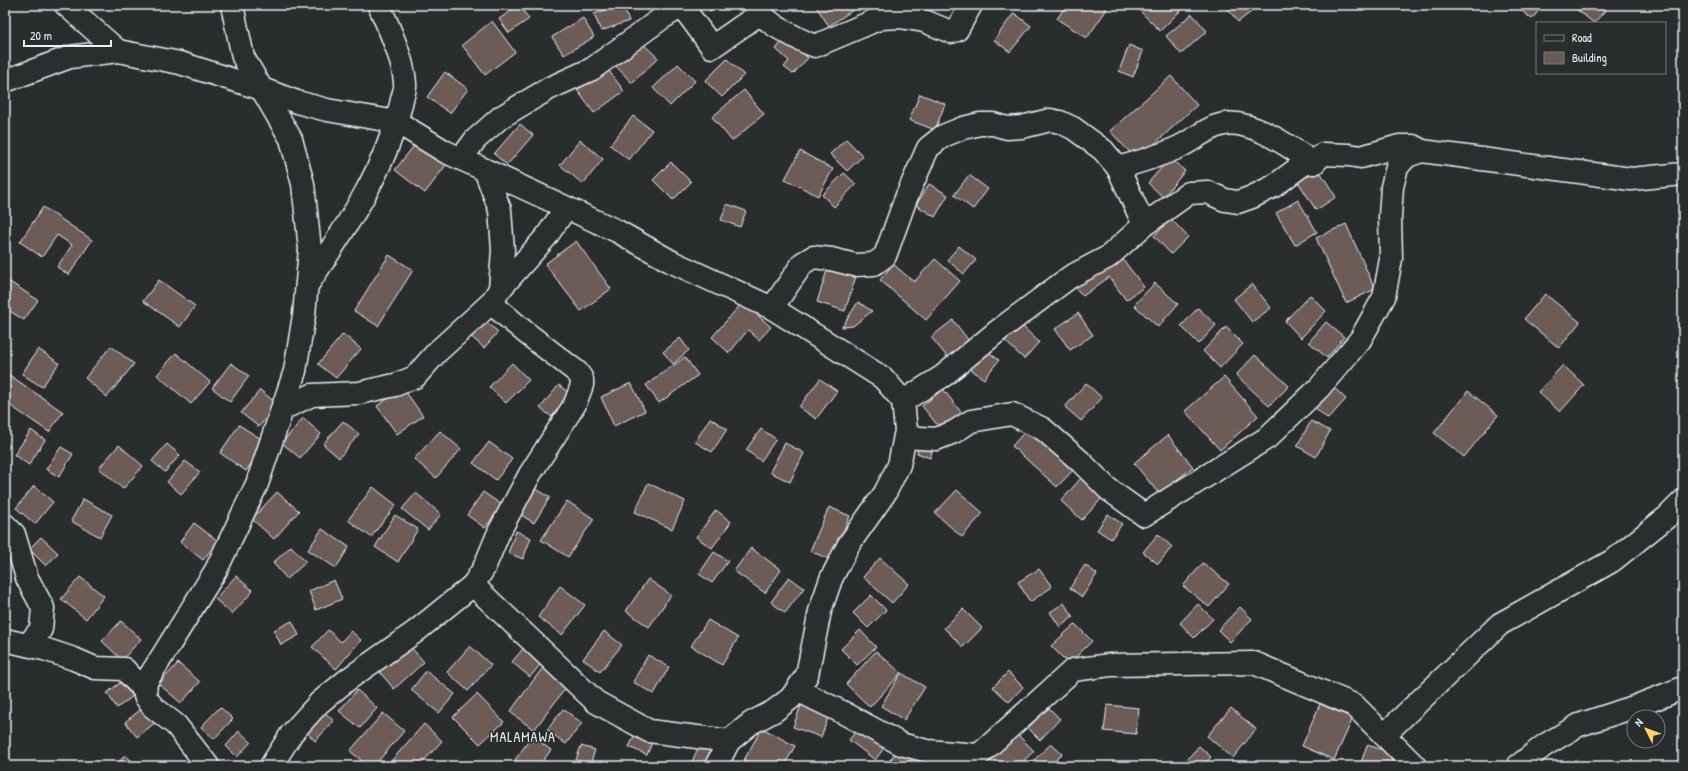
<svg xmlns="http://www.w3.org/2000/svg" width="1688" height="771" font-family="'Patrick Hand',sans-serif">
<style>
.building{fill:#6c5b54;stroke:#e8f1f8}
.lines{fill:none;stroke-linecap:round;stroke-linejoin:round}
.minor-casing{stroke:#e8f1f8;stroke-width:25}
.minor{stroke:#2a2d2e;stroke-width:22}
.labels{text-anchor:middle;stroke-width:3;stroke-linejoin:round;paint-order:stroke}
.quarter-label{font-size:14px;letter-spacing:1px;fill:#e8f1f8;stroke:#2a2d2e}
</style>
<rect width="100%" height="100%" fill="#2a2d2e"/>
<filter id="ink" filterUnits="userSpaceOnUse"><feTurbulence type="fractalNoise" baseFrequency=".025" numOctaves="2"/><feDisplacementMap in="SourceGraphic" scale="8" xChannelSelector="R" yChannelSelector="G"/><feConvolveMatrix kernelMatrix="1 2 1 2 8 2 1 2 1" color-interpolation-filters="sRGB"/></filter>
<g filter="url(#ink)">
<g class="building">
<polygon points="519,5 529,19 509,33 499,19"/>
<polygon points="618,5 623,5 629,21 601,31 594,14"/>
<polygon points="706,5 718,5 710,11"/>
<polygon points="815,5 854,5 856,8 829,26"/>
<polygon points="1066,5 1101,5 1107,9 1087,38 1057,19"/>
<polygon points="1134,5 1178,5 1182,9 1160,31"/>
<polygon points="1225,5 1260,5 1238,22"/>
<polygon points="1514,5 1543,5 1532,19"/>
<polygon points="1571,5 1610,5 1594,23"/>
<polygon points="1014,13 1031,26 1010,52 994,40"/>
<polygon points="1192,14 1207,31 1181,54 1166,36"/>
<polygon points="583,18 594,37 564,55 552,37"/>
<polygon points="492,21 515,52 485,75 462,45"/>
<polygon points="785,38 808,58 793,74 784,67 789,61 776,49"/>
<polygon points="639,40 658,58 632,83 614,64"/>
<polygon points="1129,45 1143,51 1133,77 1119,71"/>
<polygon points="727,59 744,75 722,97 705,81"/>
<polygon points="678,64 695,81 670,106 653,88"/>
<polygon points="606,67 624,91 594,113 577,90"/>
<polygon points="445,72 468,89 450,113 427,97"/>
<polygon points="1171,76 1197,105 1137,160 1110,131"/>
<polygon points="744,90 764,114 732,141 712,117"/>
<polygon points="920,94 945,104 935,130 909,120"/>
<polygon points="633,116 652,130 629,160 610,145"/>
<polygon points="520,124 533,135 507,165 494,154"/>
<polygon points="846,139 863,156 847,171 830,154"/>
<polygon points="580,140 603,159 583,184 560,165"/>
<polygon points="416,143 446,165 425,193 395,170"/>
<polygon points="800,151 833,169 818,196 785,179"/>
<polygon points="1170,158 1185,171 1163,197 1148,183"/>
<polygon points="671,162 691,182 673,200 653,180"/>
<polygon points="1317,167 1336,197 1316,210 1297,180"/>
<polygon points="844,173 856,184 834,207 822,195"/>
<polygon points="969,175 988,189 973,209 954,195"/>
<polygon points="929,184 948,195 935,217 916,205"/>
<polygon points="1298,200 1317,232 1295,245 1276,213"/>
<polygon points="727,204 746,211 740,227 721,220"/>
<polygon points="43,207 92,240 69,275 57,267 72,245 57,235 42,257 20,242"/>
<polygon points="1171,219 1188,237 1171,254 1154,236"/>
<polygon points="1346,224 1375,289 1346,303 1316,238"/>
<polygon points="576,241 611,289 581,311 545,264"/>
<polygon points="959,246 976,260 964,274 947,260"/>
<polygon points="1118,253 1144,287 1126,300 1109,277 1083,296 1074,286"/>
<polygon points="389,255 413,270 378,326 354,311"/>
<polygon points="935,259 960,281 926,320 880,280 893,264 914,282"/>
<polygon points="829,264 857,273 845,311 817,302"/>
<polygon points="5,279 38,300 24,320 5,308"/>
<polygon points="159,280 195,306 180,327 143,301"/>
<polygon points="1155,283 1178,304 1158,327 1134,305"/>
<polygon points="1252,284 1271,308 1252,322 1234,299"/>
<polygon points="1545,294 1580,322 1559,348 1524,319"/>
<polygon points="1310,295 1326,311 1301,338 1285,321"/>
<polygon points="743,302 771,327 759,340 748,330 729,353 712,337"/>
<polygon points="858,302 872,311 853,326 842,327"/>
<polygon points="1198,308 1216,325 1199,344 1181,326"/>
<polygon points="1078,313 1093,335 1070,350 1055,329"/>
<polygon points="481,317 498,332 484,348 467,333"/>
<polygon points="953,320 969,341 948,358 931,337"/>
<polygon points="1326,322 1344,337 1327,358 1309,342"/>
<polygon points="1019,323 1039,342 1024,359 1004,340"/>
<polygon points="1226,327 1243,344 1220,368 1203,351"/>
<polygon points="343,334 361,349 336,378 318,364"/>
<polygon points="680,338 689,350 673,364 663,352"/>
<polygon points="111,346 134,364 107,397 85,378"/>
<polygon points="983,348 999,360 984,379 969,368"/>
<polygon points="38,349 59,363 42,387 22,374"/>
<polygon points="176,353 210,382 191,404 157,375"/>
<polygon points="1255,355 1289,386 1269,406 1236,375"/>
<polygon points="685,357 698,375 659,403 646,385"/>
<polygon points="231,363 249,376 230,402 212,388"/>
<polygon points="512,363 529,380 506,403 489,387"/>
<polygon points="1563,365 1584,385 1560,412 1538,392"/>
<polygon points="5,372 63,412 49,432 5,402"/>
<polygon points="1224,377 1258,416 1220,450 1185,411"/>
<polygon points="820,379 837,391 816,419 799,407"/>
<polygon points="631,383 645,411 614,426 601,397"/>
<polygon points="1086,383 1102,398 1081,421 1065,407"/>
<polygon points="559,385 570,394 552,417 540,408"/>
<polygon points="1331,385 1346,399 1328,419 1313,406"/>
<polygon points="403,388 423,416 397,434 377,406"/>
<polygon points="943,389 964,416 943,432 922,406"/>
<polygon points="260,390 277,404 259,427 241,413"/>
<polygon points="1468,391 1498,415 1464,457 1434,433"/>
<polygon points="303,418 321,434 300,458 282,443"/>
<polygon points="710,418 727,429 712,452 695,442"/>
<polygon points="343,421 359,434 339,458 323,444"/>
<polygon points="1311,421 1330,431 1316,457 1297,446"/>
<polygon points="239,425 266,442 246,471 220,453"/>
<polygon points="1029,427 1075,468 1057,487 1012,446"/>
<polygon points="761,429 776,439 761,461 746,450"/>
<polygon points="31,430 45,440 29,465 14,455"/>
<polygon points="440,431 461,449 436,478 414,459"/>
<polygon points="1168,435 1193,467 1159,494 1134,463"/>
<polygon points="920,441 934,445 930,458 917,453"/>
<polygon points="5,442 10,446 5,452"/>
<polygon points="489,442 512,459 496,480 473,463"/>
<polygon points="785,443 804,453 790,482 770,472"/>
<polygon points="167,444 180,455 165,472 152,461"/>
<polygon points="119,445 143,466 123,489 99,468"/>
<polygon points="61,447 73,454 59,477 46,469"/>
<polygon points="185,461 200,472 181,494 167,482"/>
<polygon points="1081,478 1103,497 1082,520 1061,501"/>
<polygon points="648,483 685,501 672,529 635,512"/>
<polygon points="34,486 53,502 35,524 16,508"/>
<polygon points="373,487 396,505 371,537 348,520"/>
<polygon points="534,488 550,497 534,523 518,513"/>
<polygon points="957,490 983,513 962,537 935,513"/>
<polygon points="277,492 299,511 274,539 252,519"/>
<polygon points="483,492 502,505 485,528 467,515"/>
<polygon points="416,493 441,514 428,530 402,509"/>
<polygon points="83,499 112,515 100,537 71,521"/>
<polygon points="567,501 594,519 568,557 541,540"/>
<polygon points="829,507 850,516 831,560 810,551"/>
<polygon points="716,510 731,522 712,548 696,537"/>
<polygon points="1108,514 1122,524 1111,539 1097,530"/>
<polygon points="395,515 418,529 398,562 375,547"/>
<polygon points="194,523 218,541 203,560 180,542"/>
<polygon points="322,529 349,547 336,568 308,550"/>
<polygon points="516,531 531,538 523,559 508,553"/>
<polygon points="1158,534 1172,547 1158,564 1143,552"/>
<polygon points="41,537 58,553 46,566 29,549"/>
<polygon points="291,546 306,562 287,579 273,563"/>
<polygon points="751,548 781,570 765,593 734,571"/>
<polygon points="714,552 728,561 712,583 699,574"/>
<polygon points="880,558 909,584 892,603 863,577"/>
<polygon points="1203,563 1229,584 1209,607 1183,586"/>
<polygon points="1085,565 1097,574 1082,597 1070,588"/>
<polygon points="1039,569 1052,587 1030,602 1018,582"/>
<polygon points="236,576 253,591 232,614 215,599"/>
<polygon points="80,577 104,596 86,619 61,599"/>
<polygon points="789,577 804,588 785,613 771,602"/>
<polygon points="648,579 671,595 649,627 626,611"/>
<polygon points="334,580 342,599 316,610 309,591"/>
<polygon points="560,586 585,605 562,635 538,617"/>
<polygon points="871,595 886,610 868,628 853,613"/>
<polygon points="1064,603 1073,617 1060,627 1050,612"/>
<polygon points="1198,604 1213,619 1194,638 1180,623"/>
<polygon points="1240,607 1252,619 1230,642 1218,630"/>
<polygon points="963,609 982,628 963,647 944,628"/>
<polygon points="708,620 738,638 722,665 691,646"/>
<polygon points="121,621 141,639 122,660 102,641"/>
<polygon points="292,621 299,635 281,645 274,630"/>
<polygon points="1075,624 1092,641 1069,664 1051,646"/>
<polygon points="328,630 341,642 351,631 361,640 336,669 312,647"/>
<polygon points="860,630 876,647 857,665 841,649"/>
<polygon points="604,631 622,645 600,672 583,659"/>
<polygon points="408,644 424,662 394,689 378,670"/>
<polygon points="526,645 544,660 530,677 512,662"/>
<polygon points="470,646 491,665 468,691 447,672"/>
<polygon points="876,651 901,673 870,707 846,684"/>
<polygon points="648,655 669,667 654,694 633,682"/>
<polygon points="178,663 200,682 181,703 159,684"/>
<polygon points="544,666 568,685 534,730 510,712"/>
<polygon points="426,671 455,694 439,713 411,690"/>
<polygon points="1008,672 1023,687 1009,702 993,687"/>
<polygon points="901,673 925,687 904,720 881,706"/>
<polygon points="125,679 136,694 117,708 107,693"/>
<polygon points="357,690 377,708 360,728 339,711"/>
<polygon points="477,694 504,722 480,744 453,717"/>
<polygon points="803,700 831,710 821,737 793,727"/>
<polygon points="1320,704 1353,718 1334,760 1302,746"/>
<polygon points="1107,705 1139,708 1136,734 1104,731"/>
<polygon points="144,707 156,722 137,737 125,722"/>
<polygon points="220,707 233,719 214,739 201,727"/>
<polygon points="1048,707 1060,719 1040,740 1028,728"/>
<polygon points="1231,708 1256,729 1233,758 1207,736"/>
<polygon points="563,709 582,723 566,744 547,730"/>
<polygon points="323,711 334,721 315,741 305,730"/>
<polygon points="383,713 404,731 374,766 368,766 350,751"/>
<polygon points="424,724 442,741 419,766 398,766 392,760"/>
<polygon points="861,725 887,744 875,760 849,740"/>
<polygon points="762,728 795,746 784,766 754,766 744,760"/>
<polygon points="239,731 251,742 237,757 226,746"/>
<polygon points="636,732 653,740 647,755 629,747"/>
<polygon points="1016,733 1034,751 1018,766 995,766 988,758"/>
<polygon points="532,736 551,750 539,766 524,766 515,760"/>
<polygon points="701,742 718,750 711,766 690,766"/>
<polygon points="1051,744 1062,754 1050,766 1031,766 1030,764"/>
<polygon points="1367,745 1399,755 1395,766 1360,766"/>
<polygon points="581,746 595,750 590,765 576,760"/>
<polygon points="901,746 915,755 907,766 892,766 888,763"/>
<polygon points="1199,746 1211,757 1203,766 1183,766 1182,765"/>
<polygon points="125,755 138,766 116,766"/>
</g>
<g class="lines">
<defs>
<g id="minor">
<polyline points="66,5 118,51"/>
<polyline points="5,81 70,57 118,51 180,63 262,89 297,102 327,110 397,122 444,151 617,231 672,262 772,308 883,378 903,401 906,431 899,465 885,493 849,544 831,579 820,611 807,675 791,698 774,711 751,723 729,741 716,766"/>
<path d="M461,159L475,140L501,117L550,88L592,69L662,18L682,6L712,47L758,15C766,17 770,23 777,27C789,34 801,41 815,46L881,18L900,17L924,21L951,32L957,30L971,5"/>
<path d="M1118,168C1139,162 1160,156 1179,147C1199,138 1213,120 1238,124C1266,129 1291,148 1314,163"/>
<polyline points="485,170 500,210 503,250 500,289"/>
<path d="M308,284C346,227 385,171 401,104C402,97 406,89 405,83C403,57 389,29 379,5"/>
<polyline points="772,308 803,263 813,257 831,259 855,265 874,264 885,256 906,198 928,148 943,136 963,128 980,124 993,124 1007,128 1022,127 1050,120 1060,122 1073,128 1103,150 1118,168 1144,225"/>
<polyline points="903,401 943,376 999,330 1070,277 1108,257 1144,225 1189,193 1207,192 1225,200 1238,202 1252,197 1274,186 1309,160 1314,163 1323,154 1349,155 1361,157 1399,146 1413,146 1422,151"/>
<polyline points="282,409 312,395 359,393 395,385 415,377 437,352 491,303 500,289 546,237 566,208"/>
<polyline points="905,437 936,439 954,432 971,421 1012,414 1043,429 1080,461 1108,489 1144,515 1267,438 1319,388 1360,340 1384,297 1391,259 1390,216 1392,187 1397,167 1407,156 1422,151 1631,179 1683,174"/>
<polyline points="5,525 14,534 27,578 43,608 41,629 28,645"/>
<polyline points="473,585 596,702 649,731 729,741"/>
<polyline points="5,640 44,649 74,659 95,668 124,669 145,691"/>
<polyline points="797,690 842,712 901,744 927,751 979,755 1073,670 1110,665 1254,663 1354,705 1384,735 1500,624 1612,561 1667,517 1683,501"/>
<polyline points="1384,735 1415,766"/>
<polyline points="208,766 176,725 153,707 145,696 146,682 216,570 257,484 295,371 304,315 310,249 303,184 291,139 243,57 232,5"/>
<polyline points="271,766 292,733 319,703 347,680 415,632 473,585 484,568 499,532 530,474 575,404 582,385 582,379 577,372 525,332 491,303"/>
<polyline points="1518,766 1545,745 1579,725 1634,707 1683,688"/>
</g>
</defs>
<use href="#minor" class="minor-casing"/>
<use href="#minor" class="minor"/>
</g>
</g>
<g class="labels">
<g class="quarter-label">
<text x="523" y="742">MALAMAWA</text>
</g>
</g>
<rect width="1688" height="771" fill="none" stroke="#2a2d2e" stroke-width="20"/>
<rect x="10" y="10" width="1668" height="751" fill="none" stroke="#e8f1f8" stroke-width="1.5" filter="url(#ink)"/>
<rect x="1536" y="22" width="130" height="52" fill="#2a2d2e" stroke="#767b7f"/>
<rect x="1544" y="35" width="20" height="6" fill="#2a2d2e" stroke="#767b7f"/>
<text x="1572" y="42" font-size="12" fill="#e8f1f8">Road</text>
<rect x="1544" y="52" width="20" height="12" fill="#6c5b54" stroke="#767b7f"/>
<text x="1572" y="62" font-size="12" fill="#e8f1f8">Building</text>
<g transform="translate(1646 729) rotate(312)"><circle r="19" fill="#2a2d2e" stroke="#767b7f"/>
<path d="M0-3L7 15L0 10L-7 15Z" fill="#ffd166"/>
<text y="-6" font-size="11" font-weight="bold" text-anchor="middle" fill="#e8f1f8">N</text>
</g>
<path d="M24 40v6h87v-6" fill="none" stroke="#e8f1f8" stroke-width="2"/>
<text x="30" y="40" font-size="12" fill="#e8f1f8" stroke="#2a2d2e" stroke-width="3" paint-order="stroke">20 m</text>
</svg>
